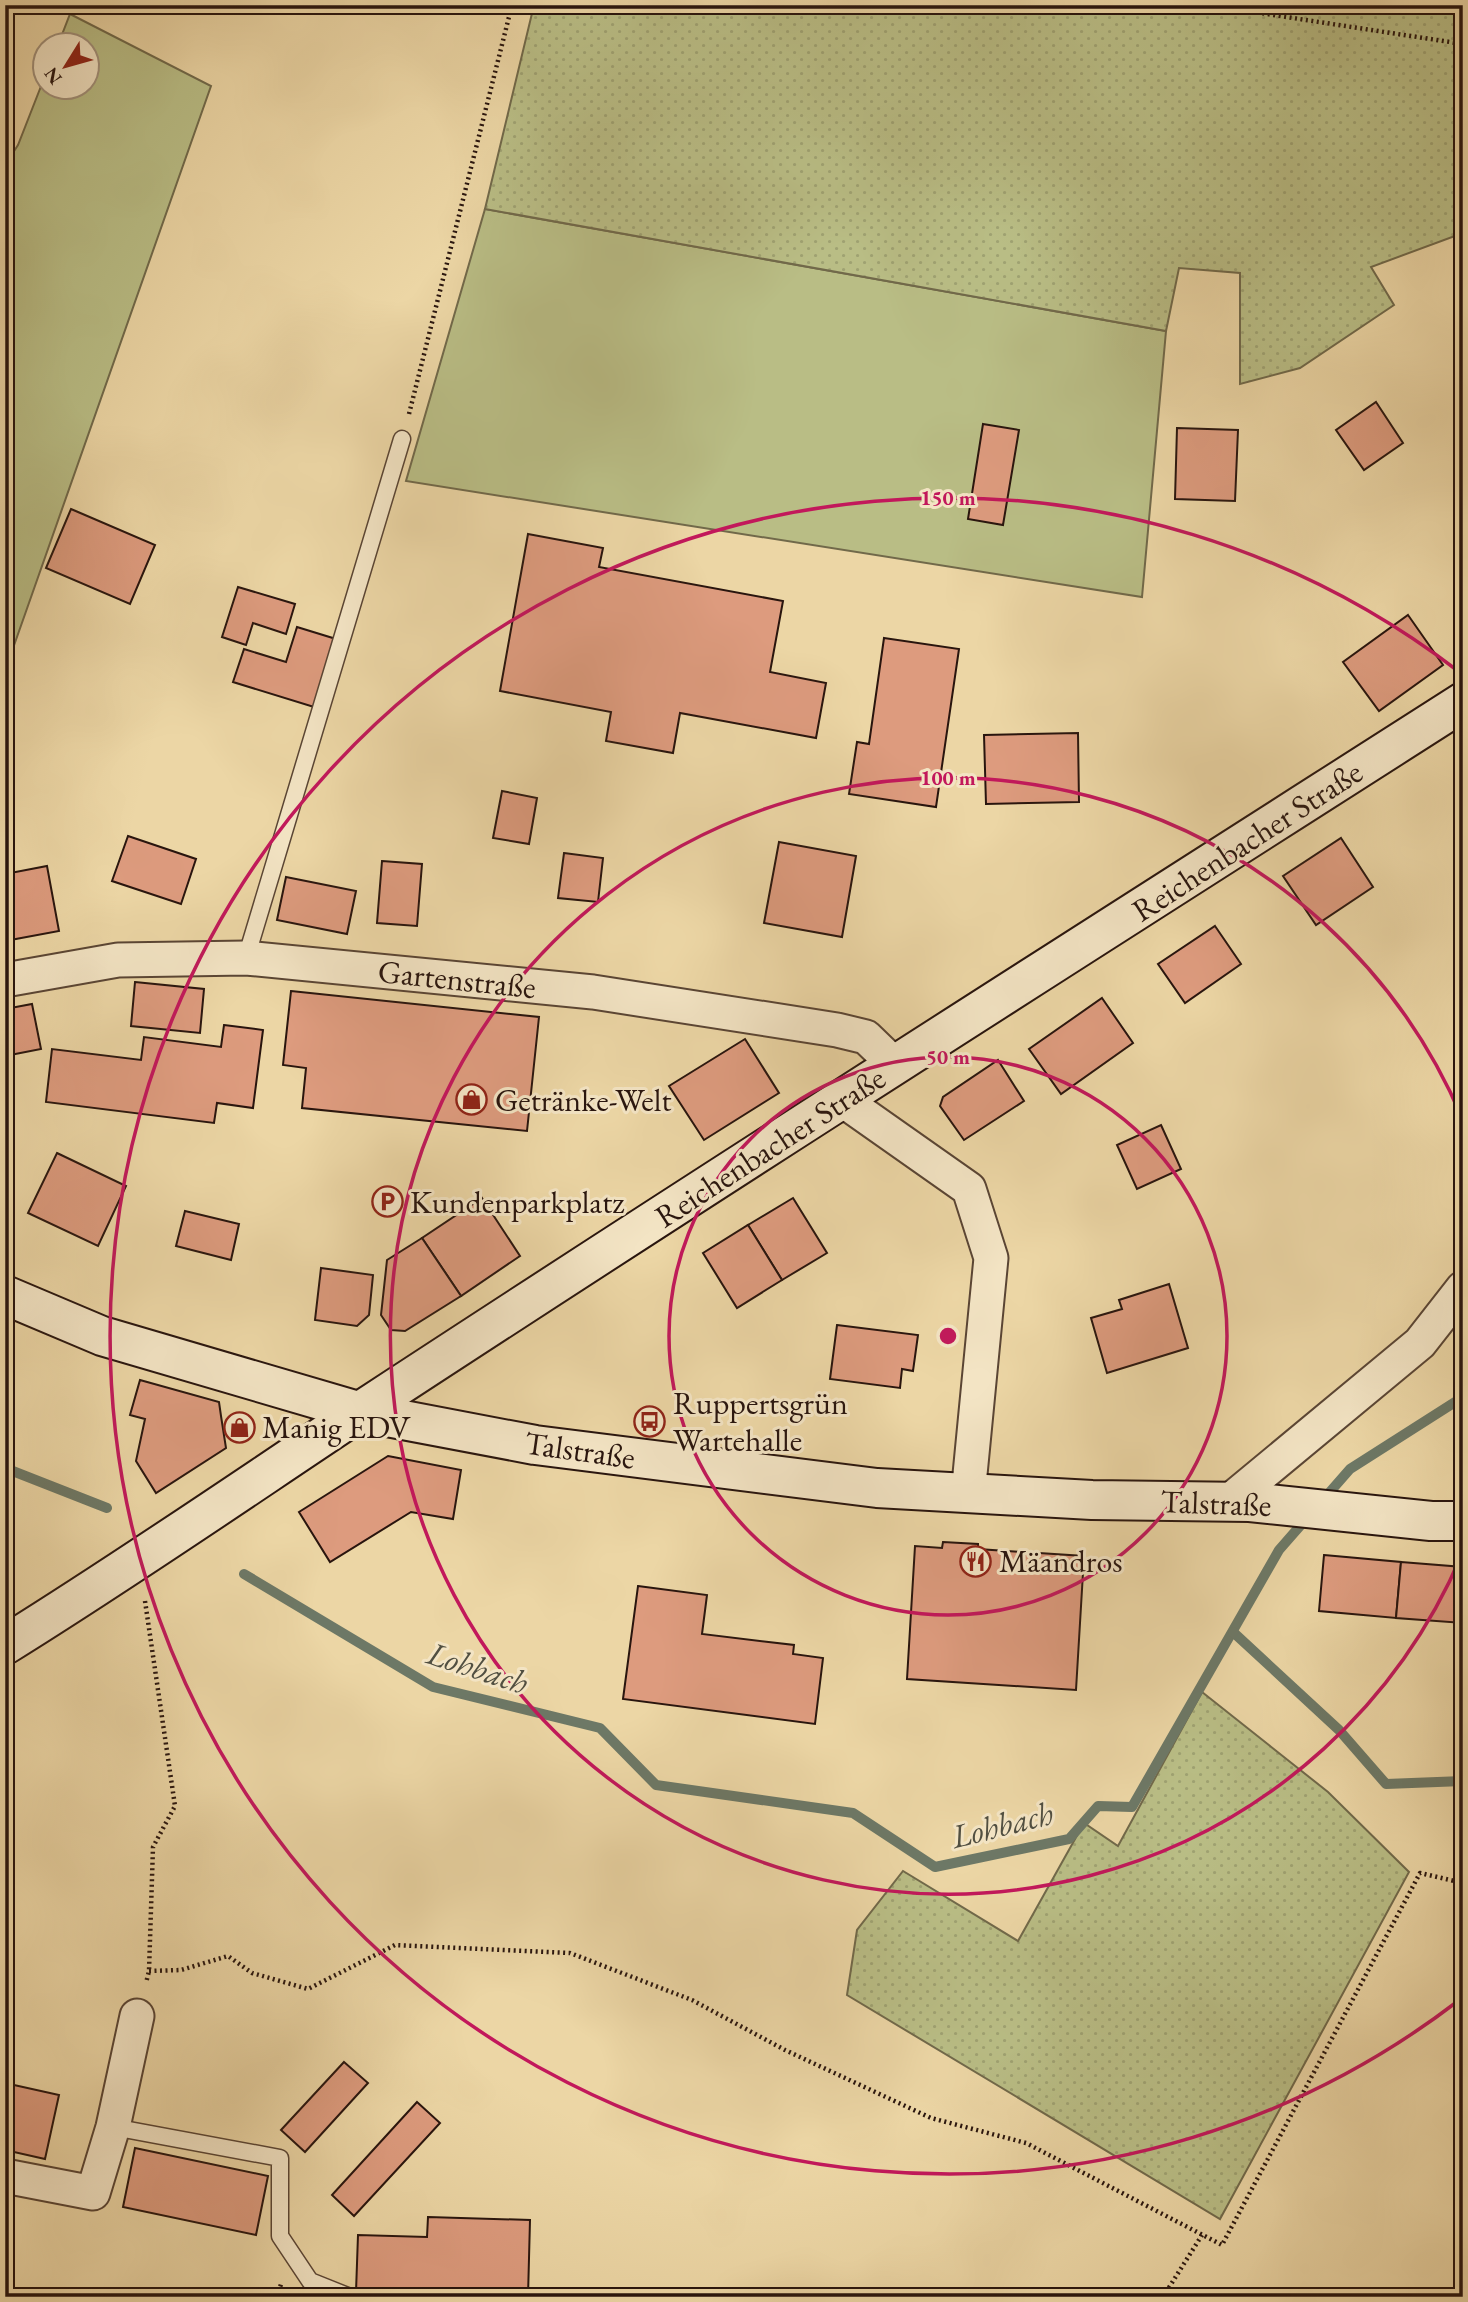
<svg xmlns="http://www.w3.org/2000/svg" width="1468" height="2302" font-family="'EB Garamond',serif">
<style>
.grass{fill:#b9bd85;stroke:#71694a;stroke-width:2}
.garden{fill:url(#garden-dots);stroke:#71694a;stroke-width:2}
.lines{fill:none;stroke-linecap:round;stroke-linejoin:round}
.stream{stroke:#6d7866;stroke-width:10}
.building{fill:#dd9b7e;stroke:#29150e;stroke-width:2}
.lane-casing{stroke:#5a4534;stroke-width:19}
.street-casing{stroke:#5a4534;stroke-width:37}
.secondary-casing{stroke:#29150e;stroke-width:42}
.path{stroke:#29150e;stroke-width:4.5;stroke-dasharray:2 3.5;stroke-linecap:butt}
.lane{stroke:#f3e4c4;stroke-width:16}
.street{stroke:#f3e4c4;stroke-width:33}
.secondary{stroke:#f3e4c4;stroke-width:38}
.ring{fill:none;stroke:#c2185b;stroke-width:3.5}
.labels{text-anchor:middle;stroke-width:6;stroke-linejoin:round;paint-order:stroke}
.street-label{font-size:32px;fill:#29150e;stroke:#f3e4c4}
.poi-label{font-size:32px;fill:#29150e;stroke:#f3e4c4;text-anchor:start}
.water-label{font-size:33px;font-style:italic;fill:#514f41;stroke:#f3e4c4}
.centre{fill:#c2185b;stroke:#f3e4c4;stroke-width:3.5}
.ring-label{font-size:21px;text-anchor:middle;font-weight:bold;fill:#c2185b;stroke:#f3e4c4;stroke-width:6;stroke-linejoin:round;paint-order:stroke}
</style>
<defs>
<pattern id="garden-dots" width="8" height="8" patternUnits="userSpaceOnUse" patternTransform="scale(1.75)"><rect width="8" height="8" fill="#b9bd85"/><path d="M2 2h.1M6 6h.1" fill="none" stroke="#9fa272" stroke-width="1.8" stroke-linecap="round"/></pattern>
</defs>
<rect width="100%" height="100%" fill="#ecd6a5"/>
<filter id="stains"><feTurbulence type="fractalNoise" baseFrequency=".00286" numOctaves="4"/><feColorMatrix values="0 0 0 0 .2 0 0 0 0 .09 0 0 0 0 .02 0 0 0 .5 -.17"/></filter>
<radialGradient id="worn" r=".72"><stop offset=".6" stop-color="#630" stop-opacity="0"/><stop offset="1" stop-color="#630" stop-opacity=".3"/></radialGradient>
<g class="grass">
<polygon points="70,14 211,86 5,671 5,165 18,145 45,76 46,88 88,88 88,46 58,45"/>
<polygon points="485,209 1166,331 1142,597 406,481"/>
</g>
<g class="garden">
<polygon points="534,5 1463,5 1463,233 1371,267 1394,305 1300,368 1240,384 1240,273 1179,268 1166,331 485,209"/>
<polygon points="1202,1692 1328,1792 1409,1872 1220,2219 847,1995 857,1930 903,1871 1018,1941 1084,1823 1118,1846"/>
</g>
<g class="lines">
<g class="stream">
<polyline points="5,1468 107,1508"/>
<polyline points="1322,1501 1350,1469 1463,1397"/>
<polyline points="244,1574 433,1687 600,1728 656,1785 853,1813 935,1867 1069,1839 1098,1806 1132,1807 1279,1550 1307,1518"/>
<polyline points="1233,1632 1339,1730 1386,1784 1463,1781"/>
</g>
</g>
<g class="building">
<polygon points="1376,402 1403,443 1364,470 1336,430"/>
<polygon points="983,424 1019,430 1003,525 968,519"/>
<polygon points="1177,428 1238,430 1235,501 1175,499"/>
<polygon points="71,509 155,545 130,604 46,568"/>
<polygon points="528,534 603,548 599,567 783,601 770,672 826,683 816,738 680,713 673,753 606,741 611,712 500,691"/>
<polygon points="238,587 295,604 286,634 253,623 246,645 222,637"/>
<polygon points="1408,615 1443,665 1379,711 1343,662"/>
<polygon points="297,627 336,639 314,707 233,682 244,649 286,662"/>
<polygon points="884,638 959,649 936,807 849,794 857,742 869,744"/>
<polygon points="1078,733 1079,802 986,804 984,735"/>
<polygon points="502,791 537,798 529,844 493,838"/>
<polygon points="128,836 196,859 181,904 112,881"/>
<polygon points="1341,838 1373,887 1316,925 1283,876"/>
<polygon points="779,842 856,856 842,937 764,923"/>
<polygon points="564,853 603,858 598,902 558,898"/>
<polygon points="382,861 422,864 417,926 377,923"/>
<polygon points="47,866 59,931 5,941 5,874"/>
<polygon points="286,877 356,891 347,934 277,920"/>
<polygon points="1215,926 1241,964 1185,1003 1158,964"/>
<polygon points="135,982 204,989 200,1033 131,1026"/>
<polygon points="291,991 539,1017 527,1131 302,1108 306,1068 283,1065"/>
<polygon points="1102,998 1133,1043 1061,1094 1029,1049"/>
<polygon points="32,1004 41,1049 5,1056 5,1009"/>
<polygon points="224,1025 263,1030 253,1108 217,1103 214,1123 46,1102 52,1049 141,1060 144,1037 221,1047"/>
<polygon points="745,1039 779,1093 704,1140 669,1086"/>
<polygon points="998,1060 1024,1101 964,1140 940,1106 943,1097"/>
<polygon points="1161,1125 1181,1169 1137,1189 1117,1145"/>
<polygon points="57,1153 126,1186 98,1246 28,1213"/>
<polygon points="482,1198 520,1256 461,1296 422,1238"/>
<polygon points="793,1198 827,1253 782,1280 748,1225"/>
<polygon points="185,1211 239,1224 231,1260 176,1246"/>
<polygon points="748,1225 782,1280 737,1308 703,1253"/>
<polygon points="422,1238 461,1296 405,1331 391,1330 381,1315 387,1260"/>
<polygon points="321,1268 373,1275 369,1315 357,1326 315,1320"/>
<polygon points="1169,1284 1188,1348 1107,1373 1091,1318 1122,1309 1119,1300"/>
<polygon points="837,1325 918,1335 913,1371 902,1369 900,1388 830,1379"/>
<polygon points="140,1380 219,1402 221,1416 226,1448 156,1493 136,1461 145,1419 130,1415"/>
<polygon points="388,1456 461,1470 453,1519 411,1512 330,1562 299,1512"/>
<polygon points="943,1542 978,1544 978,1549 1084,1556 1076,1690 907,1679 915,1546 942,1548"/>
<polygon points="1324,1555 1401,1562 1396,1618 1319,1611"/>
<polygon points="1401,1562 1463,1567 1463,1623 1396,1618"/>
<polygon points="638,1586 707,1595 702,1634 794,1645 793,1654 823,1658 815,1724 623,1699"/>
<polygon points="344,2062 368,2083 305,2152 281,2130"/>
<polygon points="5,2083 59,2095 45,2159 5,2150"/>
<polygon points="417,2102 440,2123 354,2216 332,2195"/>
<polygon points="135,2148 268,2176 256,2235 123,2207"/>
<polygon points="428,2217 530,2220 528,2297 356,2292 358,2235 427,2237"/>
</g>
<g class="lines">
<defs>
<g id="lane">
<polyline points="246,958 402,439"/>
<polyline points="113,2127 280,2158 280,2236 310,2281 350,2297"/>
</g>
<g id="street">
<polyline points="5,980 118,960 246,958 593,992 837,1030 866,1037 896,1066"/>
<polyline points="844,1101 969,1189 991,1258 968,1495"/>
<polyline points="1227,1503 1420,1343 1463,1288"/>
<polyline points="5,2176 93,2193 113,2127 137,2016"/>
</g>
<g id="secondary">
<polyline points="5,1295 102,1336 361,1412 535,1445 877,1488 1092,1500 1250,1502 1431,1521 1463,1521"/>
<path d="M5,1645C126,1570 243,1489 362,1410C727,1171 1095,937 1463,702"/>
</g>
</defs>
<use href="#lane" class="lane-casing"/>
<use href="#street" class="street-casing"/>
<use href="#secondary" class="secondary-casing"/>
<g class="path">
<polyline points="1208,5 1463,44"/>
<polyline points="409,414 512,5"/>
<polyline points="145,1601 175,1806 153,1847 149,1971 146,1983"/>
<polyline points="149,1971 181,1970 228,1956 252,1973 308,1989 395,1945 570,1953 692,2000 785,2050 931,2118 1026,2143 1222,2245 1420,1873 1463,1883"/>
<polyline points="277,2297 281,2284"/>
<polyline points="1163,2297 1202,2235"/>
</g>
<use href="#lane" class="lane"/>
<use href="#street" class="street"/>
<use href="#secondary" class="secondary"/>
</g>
<g class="ring">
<circle cx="948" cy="1336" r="279"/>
<path d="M1462 1554A558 558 0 1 1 1462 1118"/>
<path d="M1458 2001A838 838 0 1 1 1458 671"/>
</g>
<defs>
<symbol id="shop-ring" viewBox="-11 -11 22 22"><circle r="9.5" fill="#f3e4c4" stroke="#8f2418" stroke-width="1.5"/><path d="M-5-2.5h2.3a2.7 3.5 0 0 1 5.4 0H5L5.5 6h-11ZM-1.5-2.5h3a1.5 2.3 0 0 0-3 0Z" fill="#8f2418"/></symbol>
<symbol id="parking-ring" viewBox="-11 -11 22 22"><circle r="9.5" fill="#f3e4c4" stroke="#8f2418" stroke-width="1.5"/><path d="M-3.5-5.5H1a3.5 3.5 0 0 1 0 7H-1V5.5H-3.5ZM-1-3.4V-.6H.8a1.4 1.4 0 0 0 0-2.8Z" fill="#8f2418"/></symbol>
<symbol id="bus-ring" viewBox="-11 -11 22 22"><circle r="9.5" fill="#f3e4c4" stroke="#8f2418" stroke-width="1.5"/><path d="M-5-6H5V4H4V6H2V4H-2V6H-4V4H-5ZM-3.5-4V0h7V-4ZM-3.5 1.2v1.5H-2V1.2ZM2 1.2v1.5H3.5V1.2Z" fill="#8f2418"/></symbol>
<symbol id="restaurant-ring" viewBox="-11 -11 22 22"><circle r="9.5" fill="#f3e4c4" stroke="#8f2418" stroke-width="1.5"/><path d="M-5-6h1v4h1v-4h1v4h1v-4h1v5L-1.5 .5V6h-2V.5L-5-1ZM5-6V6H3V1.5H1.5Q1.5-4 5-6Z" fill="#8f2418"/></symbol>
</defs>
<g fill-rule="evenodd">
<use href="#shop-ring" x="454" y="1082" width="35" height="35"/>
<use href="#parking-ring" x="370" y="1184" width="35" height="35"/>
<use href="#bus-ring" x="632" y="1404" width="35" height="35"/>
<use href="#shop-ring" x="222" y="1410" width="35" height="35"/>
<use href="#restaurant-ring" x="958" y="1544" width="35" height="35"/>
</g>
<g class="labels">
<g class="street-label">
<text transform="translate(1247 841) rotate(-33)" y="11">Reichenbacher Straße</text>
<text transform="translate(457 979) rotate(6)" y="11">Gartenstraße</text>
<text transform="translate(770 1147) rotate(-33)" y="11">Reichenbacher Straße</text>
<text transform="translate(580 1450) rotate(8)" y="11">Talstraße</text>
<text transform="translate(1216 1503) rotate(2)" y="11">Talstraße</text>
</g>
<g class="poi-label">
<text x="495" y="1111">Getränke-Welt</text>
<text x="410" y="1213">Kundenparkplatz</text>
<text x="673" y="1414">Ruppertsgrün<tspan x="673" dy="37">Wartehalle</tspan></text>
<text x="262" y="1438">Manig EDV</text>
<text x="999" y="1572">Mäandros</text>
</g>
<g class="water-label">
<text transform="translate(478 1667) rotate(18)" y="12">Lohbach</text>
<text transform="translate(1002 1824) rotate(-14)" y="12">Lohbach</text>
</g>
</g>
<circle cx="948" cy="1336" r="10" class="centre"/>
<g class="ring-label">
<text x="948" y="505">150 m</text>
<text x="948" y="785">100 m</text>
<text x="948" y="1064">50 m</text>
</g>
<rect width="1468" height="2302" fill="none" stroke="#ecd6a5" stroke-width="28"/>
<rect x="7" y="7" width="1454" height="2288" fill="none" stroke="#29150e" stroke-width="3.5"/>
<rect x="14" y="14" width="1440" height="2274" fill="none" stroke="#29150e" stroke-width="2"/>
<g transform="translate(66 66) rotate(233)"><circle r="33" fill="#f3e4c4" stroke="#a2917b" stroke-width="2"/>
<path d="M0-5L12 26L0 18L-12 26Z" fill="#8f2418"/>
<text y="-10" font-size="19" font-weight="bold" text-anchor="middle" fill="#29150e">N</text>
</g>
<rect width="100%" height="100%" filter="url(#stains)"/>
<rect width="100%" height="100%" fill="url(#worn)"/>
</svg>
